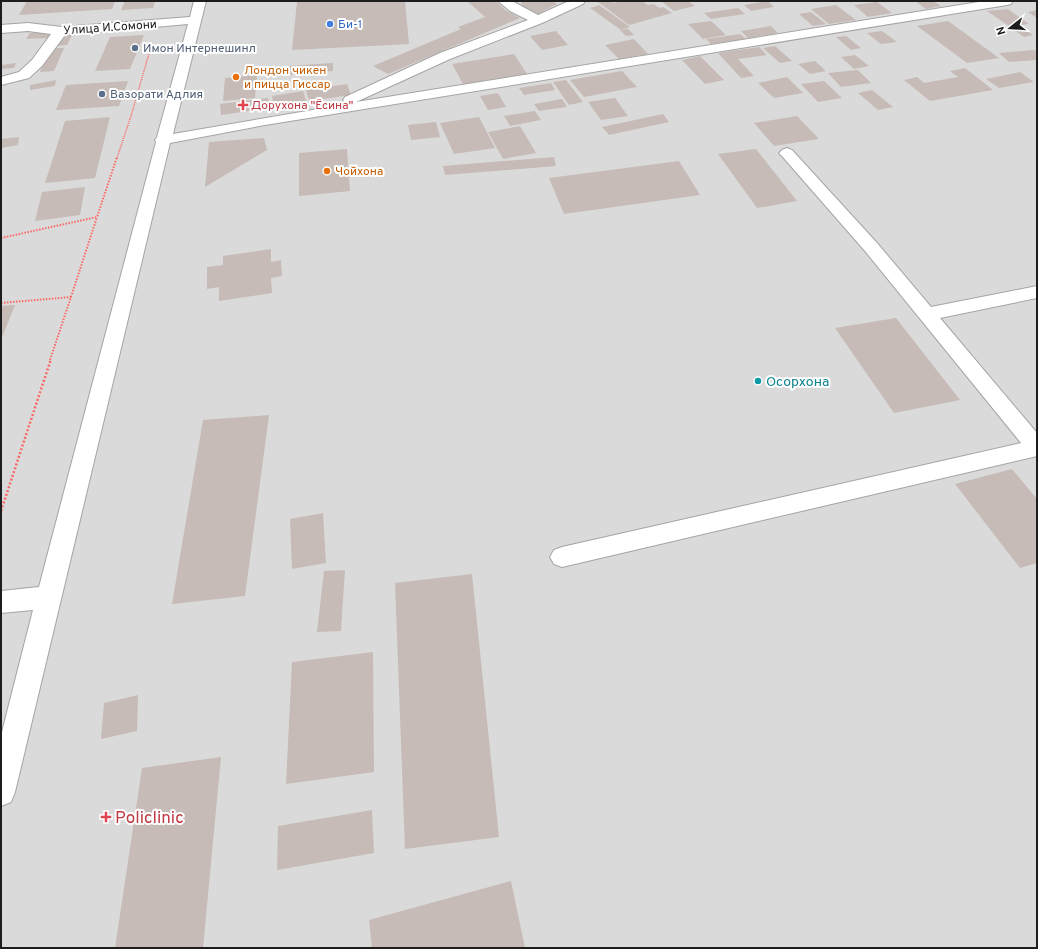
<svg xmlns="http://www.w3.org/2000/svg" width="1038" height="949" font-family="Overpass,sans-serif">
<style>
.residential{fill:#dbdada}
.building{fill:#c6bbb6}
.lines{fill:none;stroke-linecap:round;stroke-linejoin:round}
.minor-casing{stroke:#a4a4a4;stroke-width:2}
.path-far2{stroke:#fa6867;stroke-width:1.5;stroke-dasharray:1 1;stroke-linecap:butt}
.path-far1{stroke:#fa6867;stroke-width:2;stroke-dasharray:1.5 1.5;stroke-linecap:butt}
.path{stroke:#fa6867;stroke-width:2.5;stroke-dasharray:2 2;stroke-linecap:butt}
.minor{fill:#fff;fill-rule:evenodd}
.shop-dot{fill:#3f7fe0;stroke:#fff;stroke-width:1.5}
.service-dot{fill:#5c6f8a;stroke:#fff;stroke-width:1.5}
.food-dot{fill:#e8710a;stroke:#fff;stroke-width:1.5}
.health-dot{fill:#e0444e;stroke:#fff;stroke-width:1.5}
.culture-dot{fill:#0f9aa8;stroke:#fff;stroke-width:1.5}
.labels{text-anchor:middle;stroke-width:4;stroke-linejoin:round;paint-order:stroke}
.far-shop-label{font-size:12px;fill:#366cbe;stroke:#fff;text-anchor:start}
.far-street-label{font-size:12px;fill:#1d1d1d;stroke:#fff}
.far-service-label{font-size:12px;fill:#4e5e75;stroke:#fff;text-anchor:start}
.far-food-label{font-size:12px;fill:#c56008;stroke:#fff;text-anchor:start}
.far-health-label{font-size:12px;fill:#be3a42;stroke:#fff;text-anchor:start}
.culture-label{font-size:14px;fill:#0d838f;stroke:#fff;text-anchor:start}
.near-health-label{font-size:17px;fill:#be3a42;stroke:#fff;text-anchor:start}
</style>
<rect width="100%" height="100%" fill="#eee9e3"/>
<rect class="residential" x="1" y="1" width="1036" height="947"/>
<g class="building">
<polygon points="27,1 115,1 112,9 19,15"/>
<polygon points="125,1 155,1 153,8 121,10"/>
<polygon points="308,1 405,1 409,44 292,50 297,2"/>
<polygon points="467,1 496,1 505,10 520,18 388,74 373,66 461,29 458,27 485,17"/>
<polygon points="521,1 553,1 557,4 538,14 522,6"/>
<polygon points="603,1 611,1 614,3 623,1 642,1 648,5 653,4 660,8 663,7 672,13 629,25 598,2"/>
<polygon points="661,1 688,1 695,6 674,11"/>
<polygon points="768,1 774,7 751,11 744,5"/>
<polygon points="915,1 933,1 941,6 926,9"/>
<polygon points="877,2 892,13 868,17 854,5"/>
<polygon points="599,5 630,27 621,30 590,8"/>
<polygon points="836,5 856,20 829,24 811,9"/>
<polygon points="738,8 745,14 711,19 704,13"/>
<polygon points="1008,9 1029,24 1009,26 987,11"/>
<polygon points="1037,10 1037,18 1028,12"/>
<polygon points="811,12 826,24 813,26 799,14"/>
<polygon points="711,21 726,35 703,39 688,24"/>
<polygon points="948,21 999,58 967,63 917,26"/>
<polygon points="771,26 778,33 748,38 741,31"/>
<polygon points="1021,27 1033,35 1024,37 1011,28"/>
<polygon points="628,29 634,35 626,36 620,30"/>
<polygon points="556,31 568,45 542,50 530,36"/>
<polygon points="882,31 897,42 881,44 867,33"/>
<polygon points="53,32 49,38 26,39 30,33"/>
<polygon points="73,33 67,45 54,46 61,34"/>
<polygon points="740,34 746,39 711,44 706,39"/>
<polygon points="144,35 130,69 95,71 110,37"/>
<polygon points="846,36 861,48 851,50 836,37"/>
<polygon points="634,39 648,54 619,59 605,45"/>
<polygon points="775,46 792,61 780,63 763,48"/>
<polygon points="759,47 767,55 738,59 754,76 741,78 718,53"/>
<polygon points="51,48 64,48 54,71 40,72"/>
<polygon points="1034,50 1037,52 1037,60 1009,62 999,53"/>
<polygon points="514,54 527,74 463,84 452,64"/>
<polygon points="855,55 869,66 854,69 841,57"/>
<polygon points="700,56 724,80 705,84 682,60"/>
<polygon points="815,61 826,71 810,74 798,64"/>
<polygon points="16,63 14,68 1,69 1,65"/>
<polygon points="333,63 333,71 272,76 272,67"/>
<polygon points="965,68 993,90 930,101 904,80 917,77 924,83 958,77 950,71"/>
<polygon points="858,70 871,83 841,87 828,73"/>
<polygon points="622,71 637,87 584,97 570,80"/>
<polygon points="1020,72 1034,82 999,88 986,79"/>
<polygon points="257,75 255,98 223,101 225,78"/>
<polygon points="787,77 803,93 774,98 758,83"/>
<polygon points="56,80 55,86 30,90 30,85"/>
<polygon points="566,80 583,102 569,105 553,82"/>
<polygon points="128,81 119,106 56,110 66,85"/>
<polygon points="824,81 842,98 818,102 801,84"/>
<polygon points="551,83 555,90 524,95 519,88"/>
<polygon points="347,84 351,95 309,101 306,90"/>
<polygon points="872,90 893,107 878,110 858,93"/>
<polygon points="303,91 306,101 274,107 272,96"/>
<polygon points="498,93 506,107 488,110 480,96"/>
<polygon points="268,98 270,108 221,115 220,104"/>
<polygon points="615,98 628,116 601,120 588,102"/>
<polygon points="562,99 567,107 539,111 534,104"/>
<polygon points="535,111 541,120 510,126 504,116"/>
<polygon points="663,114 669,122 609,135 602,127"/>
<polygon points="797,116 819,139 774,146 754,123"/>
<polygon points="110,117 95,178 45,183 65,121"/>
<polygon points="479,117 495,148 454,154 440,123"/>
<polygon points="436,122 440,137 411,140 408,125"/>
<polygon points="520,126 536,153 503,159 488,132"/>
<polygon points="19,137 18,145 1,148 1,139"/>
<polygon points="264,138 267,150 205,187 209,142"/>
<polygon points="347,149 350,191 299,196 299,153"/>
<polygon points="756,149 797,201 757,208 718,154"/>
<polygon points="554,157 556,166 445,175 443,166"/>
<polygon points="679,161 700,195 564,214 549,178"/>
<polygon points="85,187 80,215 35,221 42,192"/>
<polygon points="271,249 271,262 281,260 282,276 271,278 272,293 219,301 219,287 207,289 207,267 223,265 223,256"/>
<polygon points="15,305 1,340 1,306"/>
<polygon points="896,318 960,400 894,413 835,328"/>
<polygon points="269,415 245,596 172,604 203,420"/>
<polygon points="1012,469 1037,499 1037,563 1020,568 955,484"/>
<polygon points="323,513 326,563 292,569 290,519"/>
<polygon points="345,570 341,631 317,632 324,571"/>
<polygon points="472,574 499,837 405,849 395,583"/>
<polygon points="373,652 374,772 286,784 292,662"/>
<polygon points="138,695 137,731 101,739 104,703"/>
<polygon points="221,757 203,948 115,948 142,768"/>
<polygon points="372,810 374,853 277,870 278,826"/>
<polygon points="511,881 525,948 372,948 369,920"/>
</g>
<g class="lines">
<defs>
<g id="minor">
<polygon points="194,1 206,1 173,134 348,104 343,100 345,97 440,53 528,20 510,11 498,1 512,1 538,15 569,1 585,1 583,4 542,23 450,59 356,102 985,1 1013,1 1011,4 1007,5 265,125 170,143 15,792 11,802 1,806 1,736 33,610 1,613 1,591 39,587 156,142 155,140 157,137 188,24 65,35 42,66 29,78 1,85 1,77 19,72 32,60 51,34 28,31 1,33 1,25 28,23 62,27 190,17"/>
<polygon points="787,148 792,150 877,243 931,307 1037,286 1037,298 940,318 1037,433 1037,456 562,567 554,564 550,557 554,550 562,547 1021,443 865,251 782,156 779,153 782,150"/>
</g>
</defs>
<use href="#minor" class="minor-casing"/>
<polyline class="path-far2" points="117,158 131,116 152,43"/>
<g class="path-far1">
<polyline points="1,238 97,217 117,157"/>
<polyline points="71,297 97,217"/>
<polyline points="1,303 71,297 50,360"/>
</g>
<polyline class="path" points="1,511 51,359"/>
<use href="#minor" class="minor"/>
</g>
<circle class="shop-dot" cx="330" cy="24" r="4"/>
<g class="service-dot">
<circle cx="135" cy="48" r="4"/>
<circle cx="102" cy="94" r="4"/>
</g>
<g class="food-dot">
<circle cx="236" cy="77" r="4"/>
<circle cx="327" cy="171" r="4"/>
</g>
<g class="health-dot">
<path d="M241 99h4v4h4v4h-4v4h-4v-4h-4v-4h4z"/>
<path d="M104 811h4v4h4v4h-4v4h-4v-4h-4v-4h4z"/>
</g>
<circle class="culture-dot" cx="758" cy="381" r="4"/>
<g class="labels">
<g class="far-shop-label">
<text x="338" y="28">Би-1</text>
</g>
<g class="far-street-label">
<text transform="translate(110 27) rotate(-4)" y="4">Улица И.Сомони</text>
</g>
<g class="far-service-label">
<text x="143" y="52">Имон Интернешинл</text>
<text x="110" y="98">Вазорати Адлия</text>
</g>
<g class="far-food-label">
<text x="244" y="74">Лондон чикен<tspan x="244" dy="14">и пицца Гиссар</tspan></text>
<text x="335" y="175">Чойхона</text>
</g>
<g class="far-health-label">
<text x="251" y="109">Дорухона "Ёсина"</text>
</g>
<g class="culture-label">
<text x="766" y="386">Осорхона</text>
</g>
<g class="near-health-label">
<text x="115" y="823">Policlinic</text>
</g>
</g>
<rect width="1038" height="949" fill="none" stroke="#1d1d1d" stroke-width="4"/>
<g transform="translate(1010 28) rotate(253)" stroke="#ffffff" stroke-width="3" paint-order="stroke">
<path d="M0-3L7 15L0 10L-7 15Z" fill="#1d1d1d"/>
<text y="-6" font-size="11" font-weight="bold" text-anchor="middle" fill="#1d1d1d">N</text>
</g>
</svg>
